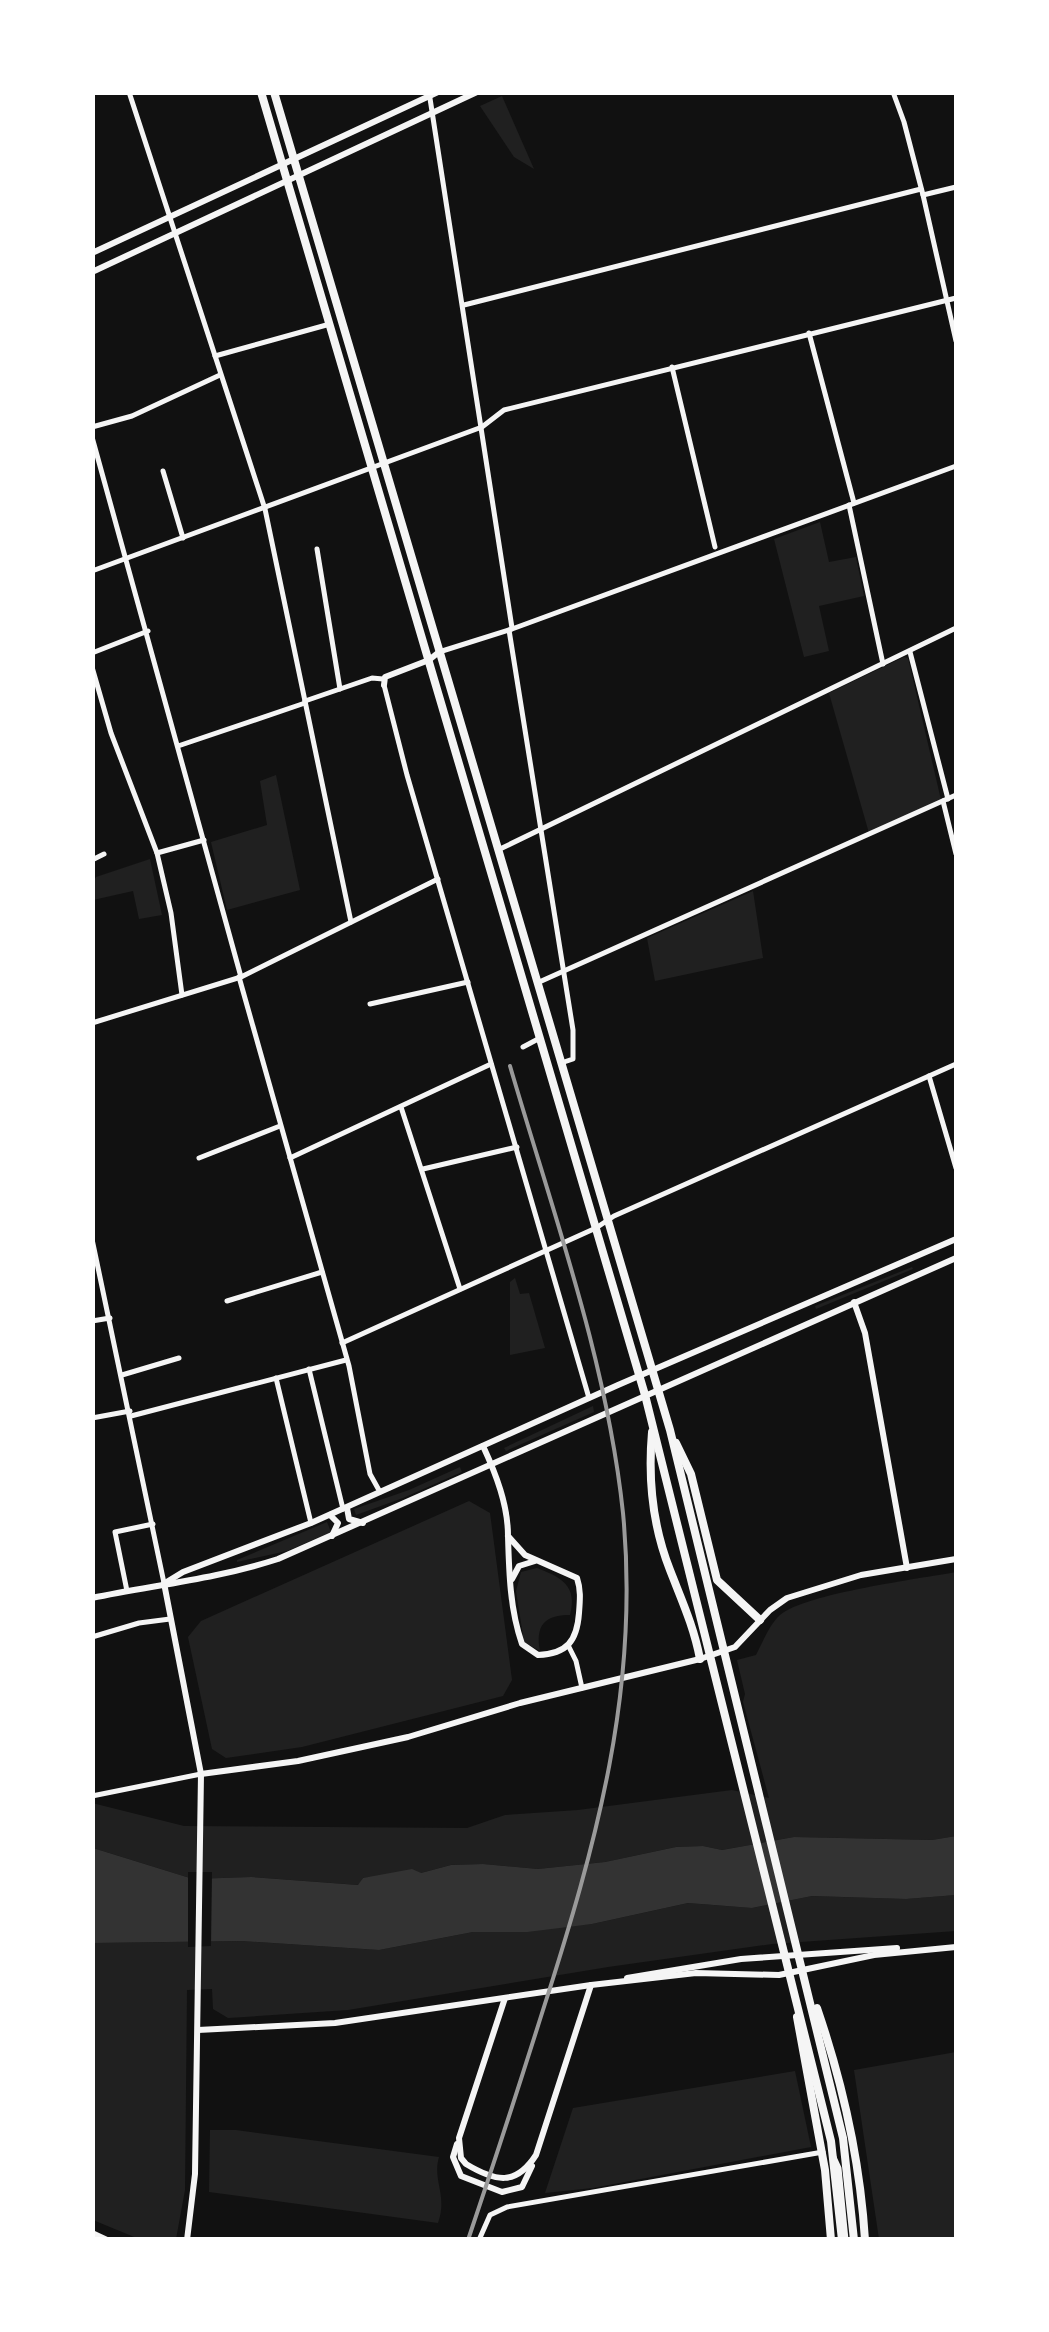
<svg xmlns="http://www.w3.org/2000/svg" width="1049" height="2332" font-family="'Crimson Pro',serif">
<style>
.green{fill:#202020}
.water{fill:#333}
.pier{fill:#111}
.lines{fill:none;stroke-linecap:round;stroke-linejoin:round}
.minor{stroke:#f5f5f5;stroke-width:5}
.tertiary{stroke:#f5f5f5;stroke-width:6}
.secondary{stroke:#f5f5f5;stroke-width:6}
.primary{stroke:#f5f5f5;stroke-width:8}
.rail{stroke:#9a9a9a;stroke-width:4}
</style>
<rect width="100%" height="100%" fill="#111"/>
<g class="green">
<polygon points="502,96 534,169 514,157 480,106"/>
<polygon points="820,522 829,562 856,557 864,596 819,606 829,651 804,657 774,539"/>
<polygon points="904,657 908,658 941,800 869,833 829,693"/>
<polygon points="276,775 300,890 227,910 211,842 267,825 260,781"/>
<polygon points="150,859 162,915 139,919 133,891 93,900 93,882 96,877"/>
<polygon points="753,891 763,958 655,981 647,938"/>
<polygon points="912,1267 913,1269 816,1309 815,1306"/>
<polygon points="515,1278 520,1294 529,1293 545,1348 510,1355 510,1282"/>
<polygon points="593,1406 594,1412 506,1451 504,1448"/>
<polygon points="460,1467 462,1472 403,1498 356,1515 354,1509 409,1490"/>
<polygon points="469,1501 490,1513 512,1680 503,1696 302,1747 226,1758 212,1749 188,1637 201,1621"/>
<polygon points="327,1522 331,1532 287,1551 237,1562 237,1560"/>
<path d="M537,1568C561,1577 578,1586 570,1615C545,1615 535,1625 540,1651L524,1642L516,1591L521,1572Z"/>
<path d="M956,1572V1836L932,1840L794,1837L722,1850L703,1846L676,1847L605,1862L538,1869L483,1864L451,1865L421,1873L363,1878L359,1885L251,1877L193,1879L93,1848L92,1803L184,1826L467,1828L505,1815L578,1810L732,1790L769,1798L743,1702L745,1694L737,1660L756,1655C763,1642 769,1625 780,1615C807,1593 919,1579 956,1572Z"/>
<polygon points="956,1895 956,1931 772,1944 608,1967 348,2010 228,2018 213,2009 212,1989 187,1990 185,2190 176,2239 139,2239 93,2220 92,1943 241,1941 379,1950 473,1932 592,1924 688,1903 752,1908 812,1896 906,1899"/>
<polygon points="956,2052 956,2239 879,2239 854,2070"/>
<polygon points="795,2071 811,2147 593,2188 545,2193 573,2108"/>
<path d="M210,2130H236L439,2157C432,2181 448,2195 438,2223L209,2192Z"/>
</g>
<polygon class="water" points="956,1836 956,1895 906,1899 812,1896 752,1908 688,1903 592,1924 527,1932 473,1932 379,1950 241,1941 93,1943 93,1848 193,1879 251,1877 358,1885 363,1878 412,1869 421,1873 451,1865 483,1864 538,1869 605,1862 676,1847 703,1846 722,1850 794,1837 932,1840"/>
<polygon class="pier" points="188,1872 212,1872 211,1946 188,1947"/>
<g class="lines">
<g class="minor">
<polyline points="129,92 265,509 351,922"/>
<polyline points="429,92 512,628"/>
<polyline points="893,92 904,122 923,195 956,341"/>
<polyline points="923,195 956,187"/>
<polyline points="464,305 921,189"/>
<polyline points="809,333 854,503"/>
<polyline points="215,356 330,324"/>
<polyline points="672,367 715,547"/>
<polyline points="92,427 132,416 220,375"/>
<polyline points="92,437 241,977"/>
<polyline points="163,471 183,538"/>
<polyline points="849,505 883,664"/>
<polyline points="317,549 340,689"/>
<polyline points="92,571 482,427 504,410 956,298"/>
<polyline points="509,630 573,1030 573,1059 561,1063"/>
<polyline points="439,652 512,629 956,466"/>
<polyline points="910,652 948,799"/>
<polyline points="92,653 148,631"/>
<polyline points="92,667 111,733 157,853 171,913 182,995"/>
<polyline points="384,685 407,775 589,1398"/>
<polyline points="305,701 372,678 383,679"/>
<polyline points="178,746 305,703"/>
<polyline points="943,801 956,854"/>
<polyline points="500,849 956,628"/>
<polyline points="157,853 204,840"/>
<polyline points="92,860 104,854"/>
<polyline points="239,977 349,1366 370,1474 380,1492"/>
<polyline points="537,983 956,795"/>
<polyline points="370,1004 468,982"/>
<polyline points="92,1023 241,977 438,879"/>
<polyline points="523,1047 540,1038"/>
<polyline points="929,1076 956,1168"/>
<polyline points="401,1107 460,1289"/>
<polyline points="199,1158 280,1126"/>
<polyline points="290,1158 491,1064"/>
<polyline points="423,1169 517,1147"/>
<polyline points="92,1239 164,1583"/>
<polyline points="227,1301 322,1272"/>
<polyline points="92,1321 110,1318"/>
<polyline points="342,1343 596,1228 614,1216 956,1064"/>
<polyline points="309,1369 343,1509"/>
<polyline points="122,1375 179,1358"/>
<polyline points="276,1378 311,1523"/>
<polyline points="131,1416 346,1360"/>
<polyline points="92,1418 130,1411"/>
<polyline points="127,1591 115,1532 153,1524"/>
<polyline points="92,1637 139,1623 170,1619"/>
<polyline points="569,1647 576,1661 582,1688"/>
<polyline points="92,1796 201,1774"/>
<polyline points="833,2155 839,2168 846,2240"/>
<polyline points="479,2240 490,2215 507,2207 823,2152"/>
</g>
<g class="tertiary">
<polyline points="384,685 385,677 429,660 439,652"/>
<polyline points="854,1302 865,1333 907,1568"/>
<path d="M483,1446C496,1474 508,1505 508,1536C509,1572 510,1610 522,1644L538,1655C567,1654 577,1641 579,1613C580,1600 581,1590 577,1578L525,1555L508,1536"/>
<polyline points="512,1579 519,1566 535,1561"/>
<polyline points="164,1583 201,1774 195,2174 187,2240"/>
<polyline points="201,1774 298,1761 408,1737 520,1703 700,1659 735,1647 770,1610 787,1598 861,1575 956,1559"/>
<polyline points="627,1978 741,1959 897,1948"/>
<path d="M505,1998L459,2138L461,2158L466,2164C496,2182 516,2186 536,2155L591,1985"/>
<polyline points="198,2030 335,2023 591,1985 696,1973 779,1975 874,1955 956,1947"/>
<polyline points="457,2144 453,2157 461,2176 502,2192 522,2187 532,2166"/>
<polyline points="92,2233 107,2240"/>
</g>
<g class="secondary">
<polyline points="92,253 438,92"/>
<polyline points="92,272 477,92"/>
<polyline points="347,1508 349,1519 363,1523"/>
<polyline points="330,1515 338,1523 332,1536"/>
<polyline points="165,1583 183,1572 311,1523 618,1385 956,1239"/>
<path d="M92,1598C155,1585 216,1579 278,1559L956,1258"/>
</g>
<g class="primary">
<polyline points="261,92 645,1395 831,2141 842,2240"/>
<polyline points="274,92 670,1430 843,2138 854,2240"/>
<path d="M652,1432C648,1478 653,1527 670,1570C682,1601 694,1627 700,1659"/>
<polyline points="676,1443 691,1474 717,1580 760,1620"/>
<path d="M817,2008C843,2084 860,2159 865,2240"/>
<polyline points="797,2017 825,2170 831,2240"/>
</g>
<path class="rail" d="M468,2240C494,2163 519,2086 543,2010C596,1845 640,1689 623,1513C607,1361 553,1213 510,1066"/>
</g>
<rect width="1049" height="2332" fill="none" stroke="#ffffff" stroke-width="190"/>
</svg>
